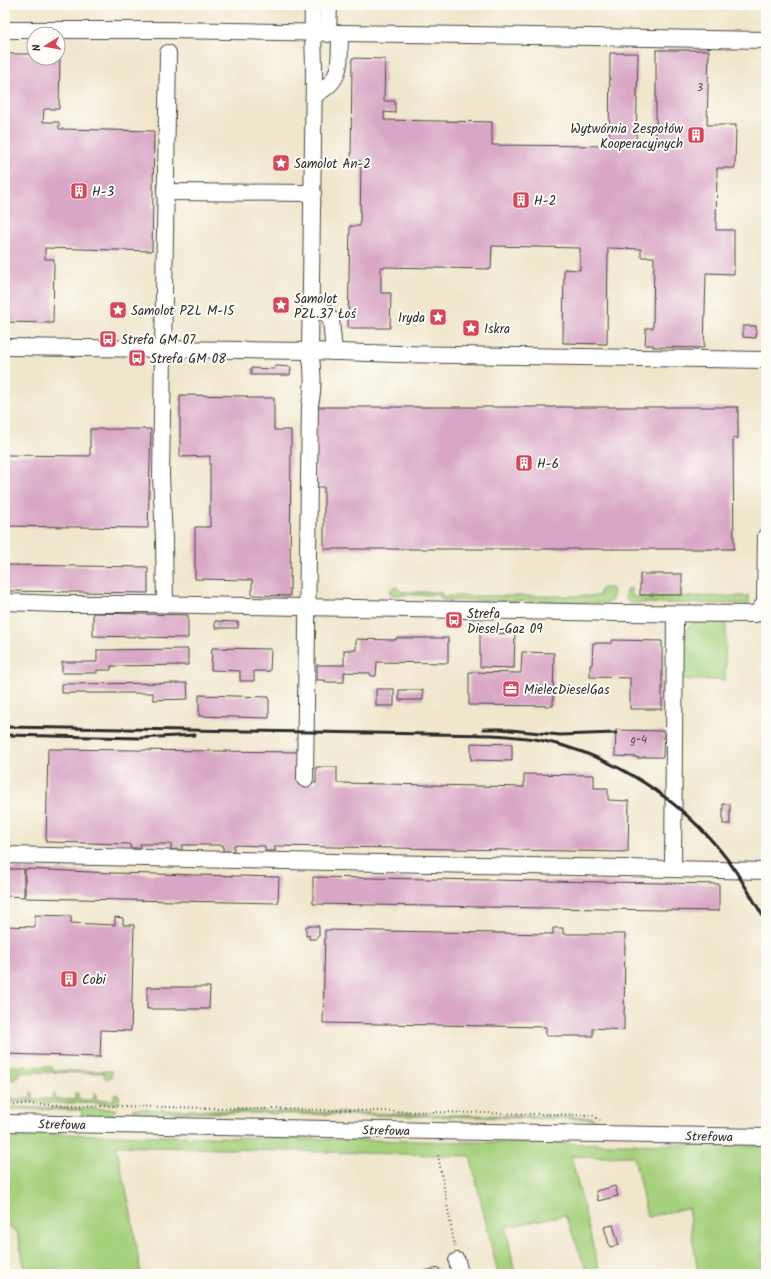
<svg xmlns="http://www.w3.org/2000/svg" width="771" height="1279" font-family="Kalam,sans-serif">
<style>
.green{fill:#a5d07c;stroke:#687e54}
.building{fill:#d9a7c5}
.lines{fill:none;stroke-linecap:round;stroke-linejoin:round}
.minor-casing{stroke:#494743;stroke-width:18}
.path{stroke:#494743;stroke-width:2;stroke-dasharray:1 3;stroke-linecap:butt}
.minor{stroke:#fff;stroke-width:16}
.rail{stroke:#2b2b2b;stroke-width:3}
.labels{text-anchor:middle;stroke-width:4;stroke-linejoin:round;paint-order:stroke}
.number-label{font-size:11px;fill:#564a52}
.poi-label{font-size:13px;fill:#2b2b2b;stroke:#fdfcf7;text-anchor:start}
.street-label{font-size:13px;fill:#2b2b2b;stroke:#fdfcf7}
</style>
<rect width="100%" height="100%" fill="#fdfcf7"/>
<filter id="ink" filterUnits="userSpaceOnUse"><feTurbulence type="fractalNoise" baseFrequency=".025" numOctaves="2"/><feDisplacementMap in="SourceGraphic" scale="8" xChannelSelector="R" yChannelSelector="G"/><feConvolveMatrix kernelMatrix="1 2 1 2 8 2 1 2 1" color-interpolation-filters="sRGB"/></filter>
<filter id="wash" filterUnits="userSpaceOnUse"><feTurbulence type="fractalNoise" baseFrequency=".012" numOctaves="4" result="noise"/><feDisplacementMap in="SourceGraphic" scale="16" xChannelSelector="R" yChannelSelector="G"/><feGaussianBlur stdDeviation="0.9" result="paint"/><feColorMatrix in="noise" values="0 0 0 0 0 0 0 0 0 0 0 0 0 0 0 0 0 1.4 0 .05"/><feComposite in="paint" operator="in"/></filter>
<g filter="url(#wash)">
<rect width="100%" height="100%" fill="#f0e6cc"/>
<g class="green">
<path d="M396,587L402,592H441L442,596H599L600,590L603,588H611C615,593 613,599 609,603L443,600L438,595H391L390,592L391,589Z"/>
<path d="M629,588L632,590V597L749,596V604L630,603C625,599 624,595 627,589Z"/>
<polygon points="694,622 726,622 725,680 684,680 684,635 687,628"/>
<polygon points="5,1066 52,1067 53,1071 112,1071 111,1077 107,1079 105,1078 104,1073 19,1072 17,1078 14,1080 9,1079 9,1072 5,1072"/>
<polygon points="9,1092 11,1099 30,1099 31,1092 33,1093 33,1099 52,1099 54,1093 55,1094 55,1099 75,1100 75,1094 76,1092 78,1093 78,1100 93,1100 95,1093 96,1094 96,1100 114,1100 114,1095 117,1094 119,1095 119,1104 5,1102 5,1098 8,1098"/>
<path d="M5,1107L117,1109C108,1121 95,1118 82,1117L81,1110L5,1109Z"/>
<path d="M132,1109L592,1117L607,1128L594,1127L592,1119L164,1112L163,1119C149,1119 142,1122 132,1109Z"/>
<polygon points="5,1133 471,1142 766,1146 766,1168 761,1168 763,1274 698,1274 688,1208 647,1217 634,1156 603,1157 571,1156 600,1274 588,1274 565,1215 506,1227 515,1274 498,1274 470,1156 116,1146 130,1207 141,1274 26,1274 17,1232 5,1226"/>
</g>
<g id="blocks">
<g class="building">
<polygon points="588,5 733,5 733,9 588,6"/>
<polygon points="656,50 709,50 707,125 736,125 735,168 717,168 716,230 734,230 734,274 706,273 704,348 653,347 653,345 645,345 646,328 653,328 654,257 641,257 641,249 608,248 607,344 563,343 564,269 580,270 580,248 492,246 491,269 381,267 381,293 391,293 390,328 348,328 350,226 360,226 361,161 351,161 352,58 385,59 384,101 395,101 395,113 384,112 384,120 492,122 492,145 609,146 610,53 638,53 636,147 656,147"/>
<polygon points="5,54 34,54 34,58 58,58 58,55 60,55 59,109 44,109 43,122 59,122 59,129 154,131 152,251 45,248 45,259 54,259 53,323 5,322"/>
<polygon points="743,326 756,326 756,338 743,337"/>
<polygon points="276,366 291,367 290,375 251,375 251,368 274,369"/>
<polygon points="180,395 247,396 247,398 274,398 274,430 291,430 290,596 252,595 252,580 195,579 195,527 210,527 210,456 180,457"/>
<polygon points="315,407 738,407 738,438 733,438 734,549 324,549 324,487 315,487"/>
<polygon points="90,429 151,429 148,528 5,526 5,455 90,456"/>
<polygon points="5,565 148,567 148,593 5,591"/>
<rect x="640" y="574" width="42" height="21"/>
<polygon points="93,613 188,615 188,638 93,636"/>
<polygon points="215,621 238,622 238,628 215,628"/>
<polygon points="480,633 515,634 514,668 480,667"/>
<polygon points="396,638 448,638 448,663 377,662 376,676 371,676 370,673 365,673 344,672 344,682 325,682 325,680 317,680 317,665 344,665 344,650 356,650 356,639 396,640"/>
<polygon points="612,640 662,641 662,709 630,709 630,678 590,677 590,665 592,665 593,643 612,643"/>
<polygon points="212,648 271,649 270,671 254,671 254,681 240,681 240,671 211,670"/>
<polygon points="188,649 188,665 111,666 111,670 97,670 97,673 62,673 62,662 97,662 97,650"/>
<polygon points="522,652 554,653 553,706 469,705 469,672 521,673"/>
<polygon points="187,683 188,699 153,700 153,693 62,693 62,684"/>
<rect x="376" y="689" width="18" height="17"/>
<rect x="399" y="690" width="24" height="10"/>
<polygon points="199,695 269,697 269,718 199,716"/>
<polygon points="616,730 664,731 663,757 643,757 643,758 637,758 637,757 615,756"/>
<polygon points="471,743 512,744 512,761 471,760"/>
<polygon points="48,749 298,752 297,783 316,783 316,767 337,767 337,783 524,787 524,774 594,775 594,788 608,788 608,800 629,801 628,852 275,846 275,851 265,851 265,846 234,845 234,851 223,851 223,845 182,845 182,850 171,850 171,844 140,844 140,848 130,848 130,844 46,842"/>
<rect x="723" y="804" width="7" height="20"/>
<polygon points="5,869 24,869 24,897 5,896"/>
<polygon points="25,869 113,873 279,877 278,903 25,898"/>
<polygon points="313,877 719,884 719,911 313,904"/>
<polygon points="35,915 71,916 71,923 115,925 115,917 123,918 123,925 134,925 131,1031 101,1030 100,1057 5,1054 5,926 35,927"/>
<polygon points="306,926 319,926 319,936 317,936 317,939 309,939 309,935 306,936"/>
<polygon points="553,928 563,928 563,934 625,934 624,1030 593,1028 593,1036 546,1036 546,1027 323,1023 325,930 553,934"/>
<polygon points="147,987 210,987 209,1009 147,1009"/>
<polygon points="615,1186 618,1196 598,1201 596,1191"/>
<polygon points="613,1225 619,1245 610,1247 604,1227"/>
<polygon points="439,1268 441,1274 423,1274 423,1271"/>
</g>
</g>
</g>
<g filter="url(#ink)">
<use href="#blocks" fill-opacity="0" stroke="#494743" stroke-width="1"/>
<g class="lines">
<defs>
<g id="minor">
<polyline points="5,30 166,30 766,40"/>
<polyline points="328,34 329,5"/>
<path d="M314,95C344,80 339,63 340,34"/>
<polyline points="165,192 313,193"/>
<polyline points="311,299 327,314 331,320 334,352"/>
<polyline points="5,347 310,351 398,354 766,360"/>
<polyline points="5,602 59,604 146,604 620,613 756,614 765,603 766,536"/>
<polyline points="165,604 164,540 161,475 168,53"/>
<path d="M305,779L310,405C314,387 313,369 310,351L314,72C314,50 312,28 313,5"/>
<polyline points="5,855 766,871"/>
<polyline points="673,869 675,614"/>
<polyline points="5,1123 766,1137"/>
<polyline points="457,1261 460,1274"/>
</g>
</defs>
<use href="#minor" class="minor-casing"/>
<g class="path">
<polyline points="5,1104 592,1115 600,1120"/>
<polyline points="438,1155 455,1248"/>
</g>
<use href="#minor" class="minor"/>
<g class="rail">
<path d="M5,727L492,735C508,736 524,737 540,740C614,755 681,799 727,859C742,879 753,900 766,921"/>
<polyline points="483,729 501,729 560,735 616,733"/>
<polyline points="5,735 140,738 195,735"/>
</g>
</g>
</g>
<defs>
<symbol id="building-square" viewBox="-11 -11 22 22"><rect x="-9" y="-9" width="18" height="18" rx="4" fill="#d1495b" stroke="#fdfcf7"/><path d="M-4-6H4V6H1V3H-1V6H-4ZM-2.5-4.3h1.7v1.8h-1.7ZM.8-4.3h1.7v1.8H.8ZM-2.5-1h1.7V.8h-1.7ZM.8-1h1.7V.8H.8Z" fill="#fff"/></symbol>
<symbol id="sight-square" viewBox="-11 -11 22 22"><rect x="-9" y="-9" width="18" height="18" rx="4" fill="#d1495b" stroke="#fdfcf7"/><path d="M0-6L1.8-2.2L6-1.7L2.9 1.2L3.7 5.4L0 3.3L-3.7 5.4L-2.9 1.2L-6-1.7L-1.8-2.2Z" fill="#fff"/></symbol>
<symbol id="bus-square" viewBox="-11 -11 22 22"><rect x="-9" y="-9" width="18" height="18" rx="4" fill="#d1495b" stroke="#fdfcf7"/><path d="M-5-6H5V4H4V6H2V4H-2V6H-4V4H-5ZM-3.5-4V0h7V-4ZM-3.5 1.2v1.5H-2V1.2ZM2 1.2v1.5H3.5V1.2Z" fill="#fff"/></symbol>
<symbol id="office-square" viewBox="-11 -11 22 22"><rect x="-9" y="-9" width="18" height="18" rx="4" fill="#d1495b" stroke="#fdfcf7"/><path d="M-6-3h4V-5.5h4V-3h4V5H-6ZM-1-4.5V-3h2v-1.5ZM-6 0V1H6V0Z" fill="#fff"/></symbol>
</defs>
<g fill-rule="evenodd">
<use href="#building-square" x="686" y="125" width="20" height="20"/>
<use href="#sight-square" x="271" y="153" width="20" height="20"/>
<use href="#building-square" x="69" y="181" width="20" height="20"/>
<use href="#building-square" x="511" y="190" width="20" height="20"/>
<use href="#sight-square" x="271" y="295" width="20" height="20"/>
<use href="#sight-square" x="108" y="300" width="20" height="20"/>
<use href="#sight-square" x="428" y="307" width="20" height="20"/>
<use href="#sight-square" x="461" y="318" width="20" height="20"/>
<use href="#bus-square" x="98" y="329" width="20" height="20"/>
<use href="#bus-square" x="127" y="348" width="20" height="20"/>
<use href="#building-square" x="514" y="453" width="20" height="20"/>
<use href="#bus-square" x="444" y="610" width="20" height="20"/>
<use href="#office-square" x="501" y="679" width="20" height="20"/>
<use href="#building-square" x="59" y="969" width="20" height="20"/>
</g>
<g class="labels">
<g class="number-label">
<text x="700" y="91">3</text>
<text x="639" y="743">g-4</text>
</g>
<g class="poi-label">
<text x="683" y="133" text-anchor="end">Wytwórnia Zespołów<tspan x="683" dy="15">Kooperacyjnych</tspan></text>
<text x="294" y="168">Samolot An-2</text>
<text x="92" y="196">H-3</text>
<text x="534" y="205">H-2</text>
<text x="294" y="303">Samolot<tspan x="294" dy="15">PZL.37 Łoś</tspan></text>
<text x="131" y="315">Samolot PZL M-15</text>
<text x="425" y="322" text-anchor="end">Iryda</text>
<text x="484" y="333">Iskra</text>
<text x="121" y="344">Strefa GM 07</text>
<text x="150" y="363">Strefa GM 08</text>
<text x="537" y="468">H-6</text>
<text x="467" y="618">Strefa<tspan x="467" dy="15">Diesel-Gaz 09</tspan></text>
<text x="524" y="694">MielecDieselGas</text>
<text x="82" y="984">Cobi</text>
</g>
<g class="street-label">
<text transform="translate(62 1124) rotate(1)" y="5">Strefowa</text>
<text transform="translate(386 1130) rotate(1)" y="5">Strefowa</text>
<text transform="translate(709 1136) rotate(1)" y="5">Strefowa</text>
</g>
</g>
<rect width="771" height="1279" fill="none" stroke="#fdfcf7" stroke-width="20"/>
<g transform="translate(46 46) rotate(259)"><circle r="19" fill="#fdfcf7" stroke="#a9a8a5"/>
<path d="M0-3L7 15L0 10L-7 15Z" fill="#d1495b"/>
<text y="-6" font-size="11" font-weight="bold" text-anchor="middle" fill="#2b2b2b">N</text>
</g>
</svg>
